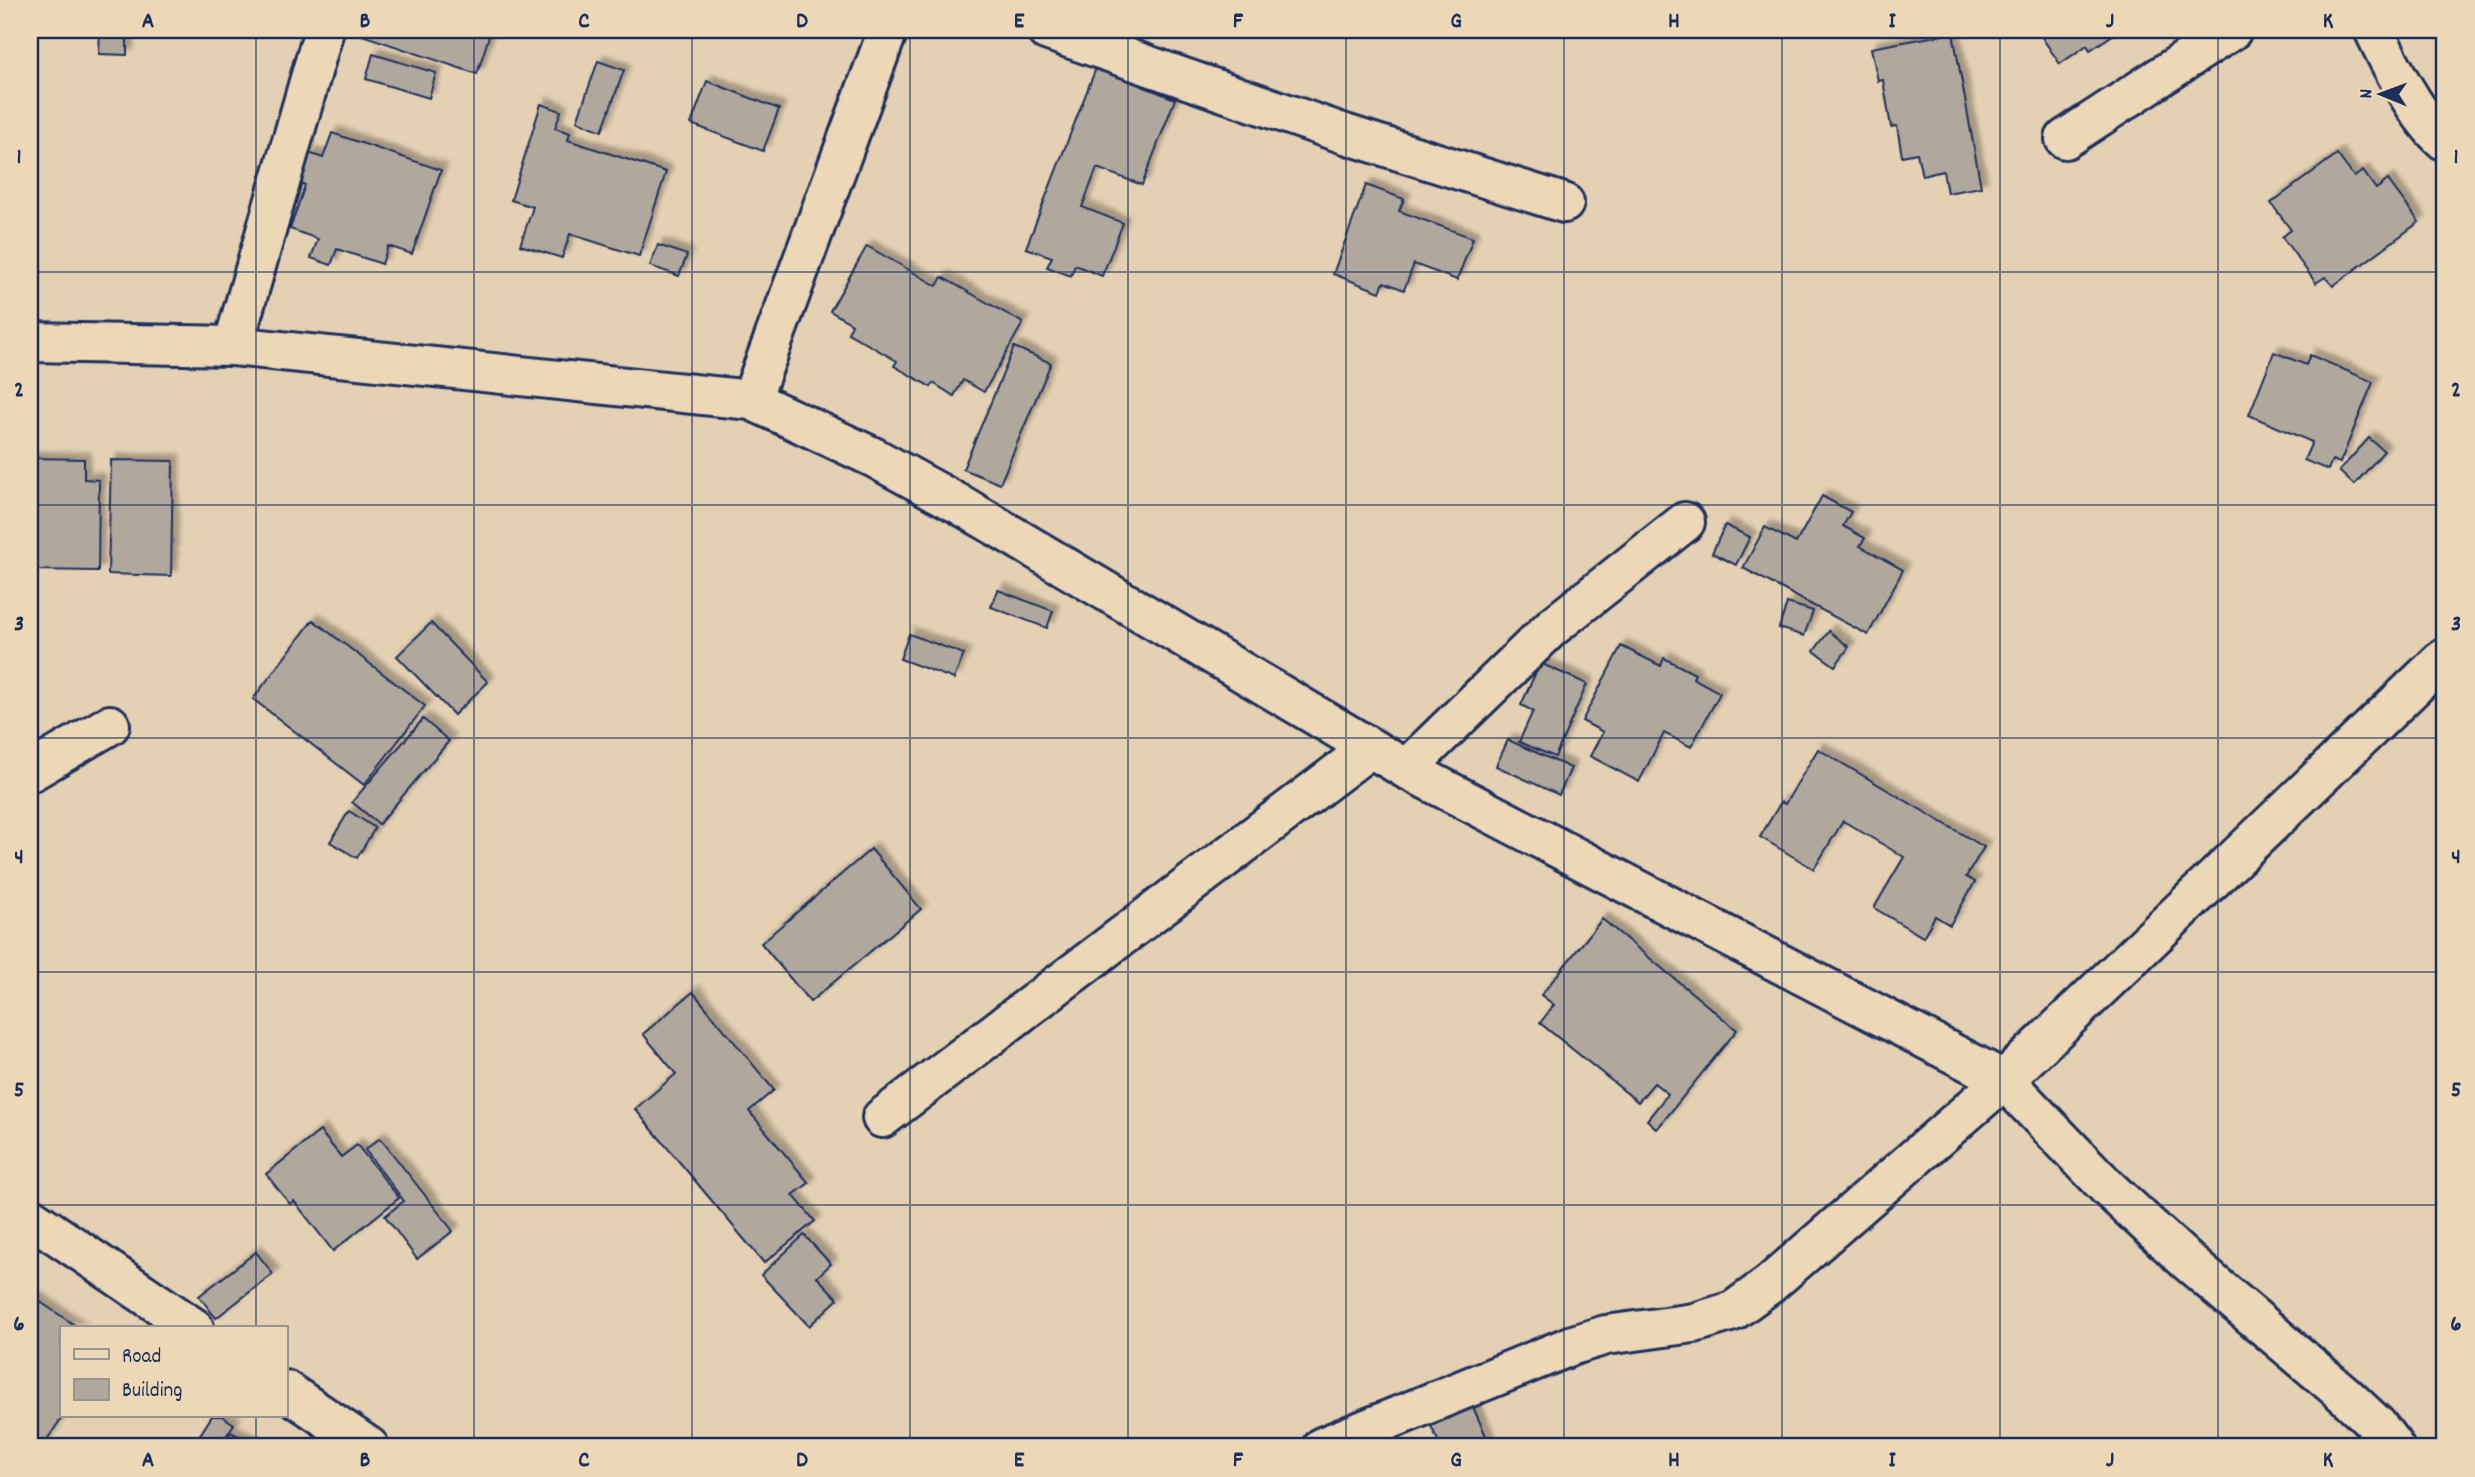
<svg xmlns="http://www.w3.org/2000/svg" width="2475" height="1477" font-family="Dekko,sans-serif">
<style>
.building{fill:#b1a89d;stroke:#1b2f5e;stroke-width:2;filter:url(#shadow)}
.lines{fill:none;stroke-linecap:round;stroke-linejoin:round}
.street-casing{stroke:#1b2f5e;stroke-width:44}
.street{stroke:#ecd7b6;stroke-width:38}
.grid{fill:none;stroke:#1b2f5e;stroke-width:2;stroke-opacity:0.55}
.neatline{fill:none;stroke:#1b2f5e;stroke-width:2.5}
.grid-label{font-size:23px;text-anchor:middle;font-weight:bold;fill:#1b2f5e}
</style>
<defs>
<filter id="shadow"><feDropShadow dx="6" dy="-6" stdDeviation="2" flood-color="#0004"/></filter>
</defs>
<rect width="100%" height="100%" fill="#e4d0b2"/>
<filter id="ink" filterUnits="userSpaceOnUse"><feTurbulence type="fractalNoise" baseFrequency=".0143" numOctaves="2"/><feDisplacementMap in="SourceGraphic" scale="14" xChannelSelector="R" yChannelSelector="G"/><feConvolveMatrix kernelMatrix="1 2 1 2 8 2 1 2 1" color-interpolation-filters="sRGB"/></filter>
<g filter="url(#ink)">
<g class="building">
<polygon points="100,30 127,30 127,55 99,54"/>
<polygon points="361,30 491,30 477,74 359,34"/>
<polygon points="2037,30 2120,30 2090,50 2087,45 2060,64"/>
<polygon points="1953,33 1981,187 1947,193 1943,171 1922,176 1917,153 1902,156 1897,126 1891,127 1883,80 1878,81 1871,48"/>
<polygon points="373,54 436,73 429,98 366,79"/>
<polygon points="598,61 624,70 602,131 577,121"/>
<polygon points="1096,68 1175,99 1142,185 1097,168 1082,207 1123,223 1102,276 1075,265 1071,276 1047,267 1052,257 1026,248"/>
<polygon points="707,81 779,109 763,151 691,124"/>
<polygon points="541,104 561,111 555,128 570,133 568,140 666,172 639,256 570,234 562,258 520,245 533,207 511,200"/>
<polygon points="332,133 441,170 412,254 388,246 382,264 337,249 331,265 311,258 318,239 290,229 305,185 299,182 309,153 323,158"/>
<polygon points="2337,154 2354,177 2363,171 2376,189 2388,180 2419,222 2333,286 2325,277 2316,283 2282,237 2291,230 2271,203"/>
<polygon points="1366,185 1404,199 1399,211 1473,238 1457,280 1414,264 1404,290 1384,282 1380,292 1333,274"/>
<polygon points="658,245 687,255 679,276 650,266"/>
<polygon points="867,246 937,286 942,277 1023,323 984,392 963,380 954,396 933,383 931,387 894,366 897,361 848,333 852,324 830,311"/>
<polygon points="1014,347 1051,363 1000,484 963,469"/>
<polygon points="2274,352 2306,365 2310,355 2373,382 2340,463 2332,460 2328,470 2304,460 2312,442 2249,415"/>
<polygon points="2369,438 2384,451 2354,485 2339,471"/>
<polygon points="30,458 84,459 84,479 99,480 98,571 30,570"/>
<polygon points="111,460 173,461 171,576 108,574"/>
<polygon points="1822,496 1851,512 1843,526 1865,538 1860,546 1903,570 1868,635 1743,568 1765,527 1796,543"/>
<polygon points="1725,525 1750,537 1736,565 1712,553"/>
<polygon points="998,590 1053,611 1047,628 991,607"/>
<polygon points="1787,603 1813,611 1804,636 1779,628"/>
<polygon points="313,620 425,706 364,785 253,699"/>
<polygon points="431,623 488,682 454,715 397,656"/>
<polygon points="1829,631 1849,647 1835,666 1814,651"/>
<polygon points="909,634 964,654 954,679 900,659"/>
<polygon points="1621,646 1661,666 1664,658 1695,674 1693,678 1720,693 1691,747 1664,733 1639,782 1590,756 1603,732 1582,721"/>
<polygon points="1540,663 1587,684 1555,757 1519,742 1533,711 1521,705"/>
<polygon points="423,719 449,741 379,824 352,802"/>
<polygon points="1508,740 1571,768 1559,795 1496,766"/>
<polygon points="1818,749 1984,847 1966,877 1975,882 1950,925 1935,916 1923,937 1874,908 1904,857 1843,821 1814,869 1760,837 1781,802 1785,804"/>
<polygon points="349,811 375,828 357,858 330,842"/>
<polygon points="871,849 921,909 810,1002 761,943"/>
<polygon points="1602,919 1737,1030 1657,1129 1647,1120 1668,1094 1654,1083 1638,1102 1540,1023 1554,1005 1541,995"/>
<polygon points="693,992 774,1090 749,1111 809,1183 793,1195 815,1221 764,1263 635,1109 676,1074 643,1034"/>
<polygon points="320,1131 341,1157 357,1145 399,1198 333,1251 294,1201 290,1204 266,1174"/>
<polygon points="380,1138 453,1231 417,1259 385,1216 404,1201 365,1150"/>
<polygon points="804,1235 831,1264 817,1277 838,1299 809,1326 761,1275"/>
<polygon points="256,1252 273,1274 216,1318 199,1296"/>
<polygon points="30,1295 79,1328 61,1328 63,1416 42,1447 30,1447"/>
<polygon points="1473,1407 1491,1447 1441,1447 1431,1426"/>
<polygon points="212,1416 222,1416 234,1424 219,1447 206,1447 196,1441"/>
<polygon points="231,1432 259,1447 223,1447"/>
</g>
<g class="lines">
<defs>
<g id="street">
<polyline points="1046,30 1345,134 1564,203"/>
<path d="M2374,30C2389,62 2417,119 2445,141"/>
<polyline points="2065,139 2232,30"/>
<polyline points="30,342 233,346 751,400 873,457 959,504 1406,769 2004,1080 2445,657"/>
<polyline points="233,346 324,30"/>
<polyline points="751,400 888,30"/>
<polyline points="1406,769 1551,628 1685,522"/>
<polyline points="30,772 110,725"/>
<polyline points="882,1118 1369,749"/>
<polyline points="30,1217 194,1328"/>
<polyline points="285,1390 369,1447"/>
<polyline points="1322,1447 1573,1345 1606,1335 1694,1323 1733,1311 1770,1284 2004,1080 2109,1189 2187,1261 2345,1395 2377,1425 2394,1447"/>
</g>
</defs>
<use href="#street" class="street-casing"/>
<use href="#street" class="street"/>
</g>
</g>
<path class="grid" d="M256,30V1328M474,30V1447M692,30V1447M910,30V1447M1128,30V1447M1346,30V1447M1564,30V1447M1782,30V1447M2000,30V1447M2218,30V1447M30,272H2445M30,505H2445M30,738H2445M30,972H2445M30,1205H2445M256,1416V1447"/>
<rect width="2475" height="1477" fill="none" stroke="#ecd7b6" stroke-width="77"/>
<rect x="60" y="1326" width="228" height="91" fill="#ecd7b6" stroke="#989493" stroke-width="2"/>
<rect x="74" y="1349" width="35" height="10" fill="#ecd7b6" stroke="#989493" stroke-width="2"/>
<text x="122" y="1362" font-size="21" fill="#1b2f5e">Road</text>
<rect x="74" y="1379" width="35" height="21" fill="#b1a89d" stroke="#989493" stroke-width="2"/>
<text x="122" y="1396" font-size="21" fill="#1b2f5e">Building</text>
<g transform="translate(2381 94) rotate(271)" stroke="#ecd7b6" stroke-width="5" paint-order="stroke">
<path d="M0-5L12 26L0 18L-12 26Z" fill="#1b2f5e"/>
<text y="-10" font-size="19" font-weight="bold" text-anchor="middle" fill="#1b2f5e">N</text>
</g>
<rect x="38" y="38" width="2398" height="1400" class="neatline"/>
<g class="grid-label">
<text x="148" y="27">A</text>
<text x="365" y="27">B</text>
<text x="584" y="27">C</text>
<text x="802" y="27">D</text>
<text x="1019" y="27">E</text>
<text x="1238" y="27">F</text>
<text x="1456" y="27">G</text>
<text x="1674" y="27">H</text>
<text x="1892" y="27">I</text>
<text x="2110" y="27">J</text>
<text x="2328" y="27">K</text>
<text x="19" y="163">1</text>
<text x="2456" y="163">1</text>
<text x="19" y="396">2</text>
<text x="2456" y="396">2</text>
<text x="19" y="630">3</text>
<text x="2456" y="630">3</text>
<text x="19" y="863">4</text>
<text x="2456" y="863">4</text>
<text x="19" y="1096">5</text>
<text x="2456" y="1096">5</text>
<text x="19" y="1330">6</text>
<text x="2456" y="1330">6</text>
<text x="148" y="1466">A</text>
<text x="365" y="1466">B</text>
<text x="584" y="1466">C</text>
<text x="802" y="1466">D</text>
<text x="1019" y="1466">E</text>
<text x="1238" y="1466">F</text>
<text x="1456" y="1466">G</text>
<text x="1674" y="1466">H</text>
<text x="1892" y="1466">I</text>
<text x="2110" y="1466">J</text>
<text x="2328" y="1466">K</text>
</g>
</svg>
